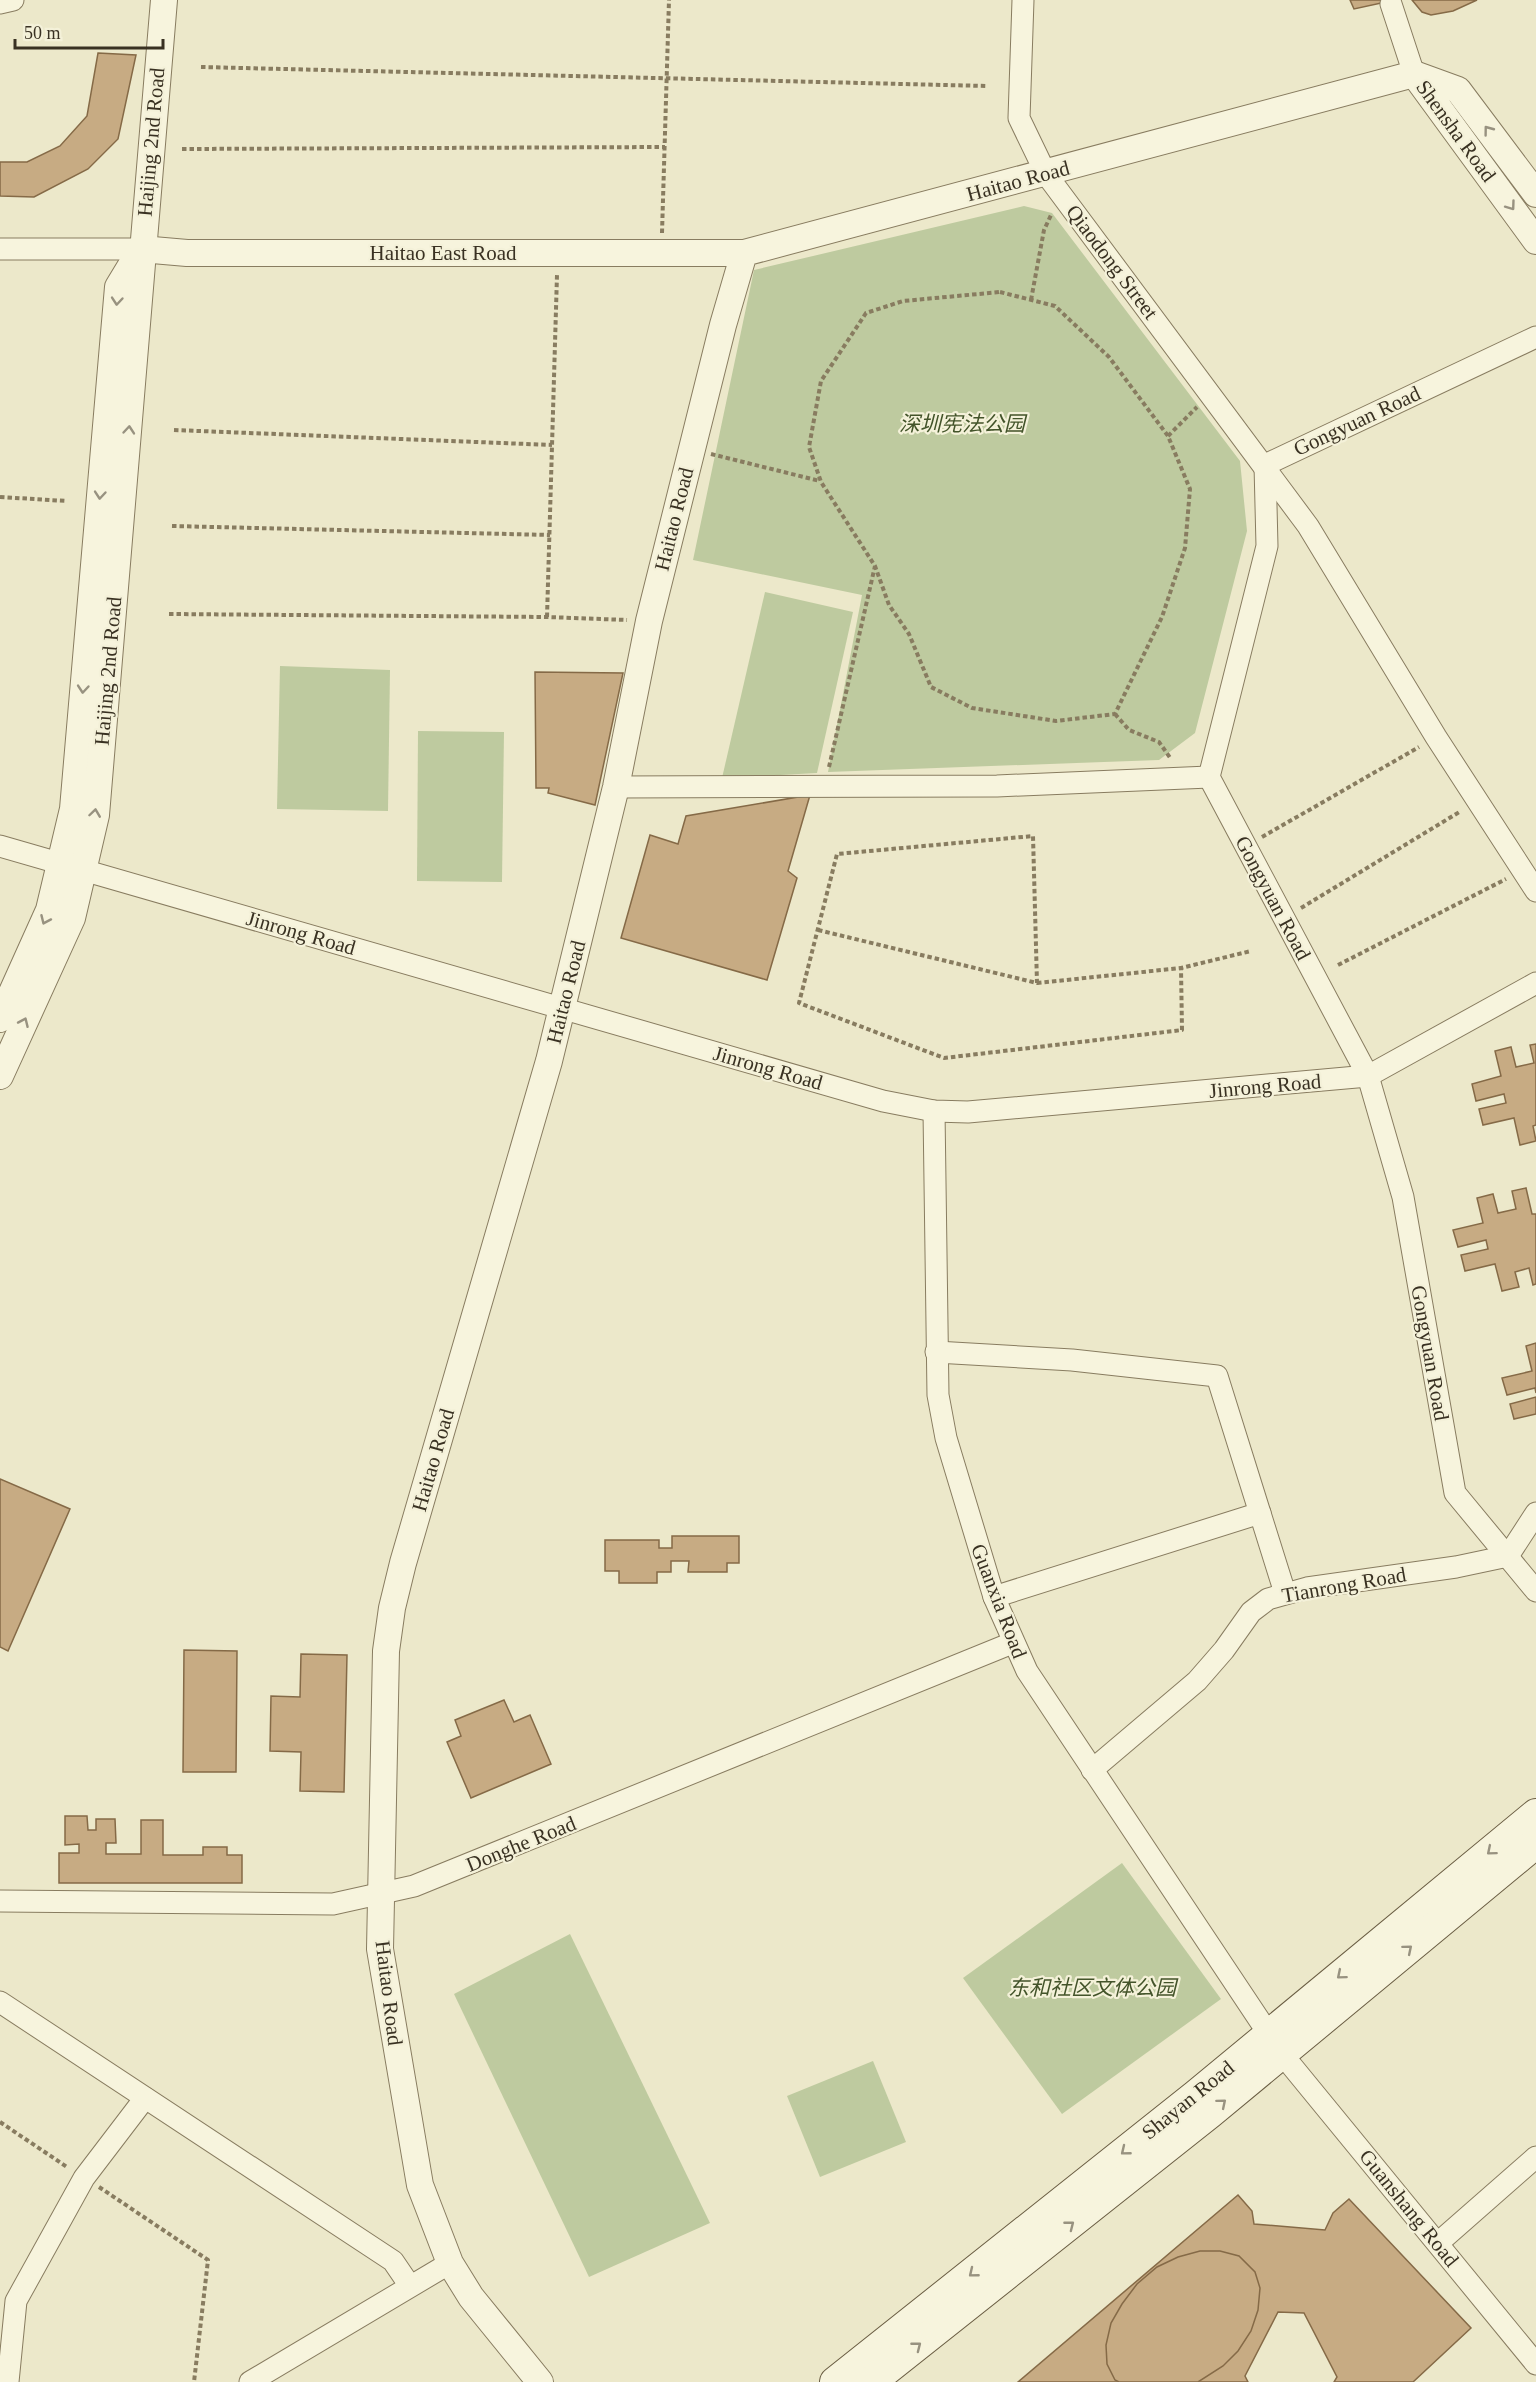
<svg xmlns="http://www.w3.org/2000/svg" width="1536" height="2382" font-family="'Times New Roman','Noto Sans SC',serif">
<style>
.green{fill:#beca9f}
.building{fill:#c7ab83;stroke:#856a47;stroke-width:1.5}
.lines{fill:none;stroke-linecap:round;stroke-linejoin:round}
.minor-casing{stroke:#887c60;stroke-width:23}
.tertiary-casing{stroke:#887c60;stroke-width:28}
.secondary-casing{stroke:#6a5d43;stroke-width:32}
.path{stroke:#887c60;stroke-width:4;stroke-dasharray:4.5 3;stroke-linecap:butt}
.minor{stroke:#f7f4dd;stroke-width:21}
.tertiary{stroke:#f7f4dd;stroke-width:26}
.secondary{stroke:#f7f4dd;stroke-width:30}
.oneway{stroke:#989280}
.labels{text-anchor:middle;stroke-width:4.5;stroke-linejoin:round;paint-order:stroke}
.street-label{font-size:21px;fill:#393122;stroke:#f4f1d9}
.park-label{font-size:21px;font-style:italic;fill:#43542a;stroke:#f4f1d9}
</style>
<rect width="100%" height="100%" fill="#ece8ca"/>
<g class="green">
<polygon points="1024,206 1052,213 1240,461 1247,531 1195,733 1159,760 828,772 862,595 693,560 754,270"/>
<polygon points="765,592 853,612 817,773 722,778"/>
<polygon points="280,666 390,670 388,811 277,809"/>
<polygon points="418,731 504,732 502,882 417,881"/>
<polygon points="1122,1863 1221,1999 1062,2114 963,1978"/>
<polygon points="570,1934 710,2223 589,2277 454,1994"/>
<polygon points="873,2061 906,2142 820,2177 787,2096"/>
</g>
<g class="building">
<polygon points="1350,0 1395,0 1354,9"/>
<polygon points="1412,0 1477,0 1453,11 1431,15 1422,12"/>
<polygon points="98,53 136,55 118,139 88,169 34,197 0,196 0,162 27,162 60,146 87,116"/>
<polygon points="535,672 623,673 595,805 548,793 549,788 536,788"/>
<polygon points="810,795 788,871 797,878 767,980 621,938 650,835 678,844 686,816"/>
<polygon points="1536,1044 1536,1125 1533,1126 1536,1141 1520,1145 1514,1118 1483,1125 1479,1109 1506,1103 1504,1094 1476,1101 1472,1084 1501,1076 1495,1051 1511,1047 1516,1067 1534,1063 1530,1045"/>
<polygon points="1526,1188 1532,1214 1536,1214 1536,1284 1533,1285 1529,1268 1515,1272 1519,1287 1502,1291 1495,1264 1465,1271 1461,1255 1488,1249 1486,1240 1458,1247 1453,1230 1483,1223 1477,1198 1493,1194 1498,1213 1516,1209 1512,1191"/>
<polygon points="1536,1343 1536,1393 1535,1388 1507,1395 1502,1378 1532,1371 1526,1346"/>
<polygon points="1536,1397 1536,1414 1514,1419 1510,1404"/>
<polygon points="0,1479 70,1509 8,1651 0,1647"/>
<polygon points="672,1536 739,1536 739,1563 727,1563 727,1572 688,1572 689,1561 671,1561 671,1572 657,1572 657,1583 619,1583 619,1571 605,1571 605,1540 659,1540 659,1548 672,1548"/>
<polygon points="184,1650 237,1651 236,1772 183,1772"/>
<polygon points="301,1654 347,1655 344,1792 300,1791 301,1752 270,1751 271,1696 300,1697"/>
<polygon points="504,1700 514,1722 530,1715 551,1764 471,1798 447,1742 461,1736 455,1720"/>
<polygon points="65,1816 87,1816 88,1830 96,1830 96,1819 115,1819 116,1843 106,1843 106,1854 141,1854 141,1820 163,1820 163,1855 203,1855 203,1847 227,1847 227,1855 242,1855 242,1883 59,1883 59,1853 79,1853 79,1844 65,1845"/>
<polygon points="1238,2195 1252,2211 1254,2224 1325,2230 1333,2213 1349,2199 1471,2328 1413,2382 1334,2382 1337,2377 1304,2313 1278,2312 1245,2376 1248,2382 1018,2382"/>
<polygon points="1200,2251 1220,2251 1239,2256 1255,2272 1260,2288 1258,2310 1251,2331 1238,2351 1223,2366 1198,2382 1119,2382 1115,2380 1107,2364 1106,2345 1111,2323 1122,2304 1137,2284 1157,2267 1178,2257"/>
</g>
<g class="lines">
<defs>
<g id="minor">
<polyline points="1023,0 1019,118 1046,174 1308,526 1436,737 1536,891"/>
<polyline points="0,3 13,0"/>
<polyline points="1391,4 1414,74"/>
<polyline points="0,249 141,249"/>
<polyline points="1536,337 1265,465 1267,546 1209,777 1368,1076 1403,1197 1455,1493 1536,1591"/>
<polyline points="616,787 997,786 1209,777"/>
<polyline points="0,846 883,1101 934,1111 968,1112 1368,1076 1536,983"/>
<polyline points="934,1111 938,1395 946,1438 994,1597 1027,1671 1282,2054 1536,2364"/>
<polyline points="936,1352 1072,1360 1217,1376 1285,1593"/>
<polyline points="994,1597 1260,1513"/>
<polyline points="1092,1770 1197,1681 1224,1650 1251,1612 1268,1599 1307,1588 1456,1567 1508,1556 1536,1513"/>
<polyline points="0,1901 333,1904 414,1886 1012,1643"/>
<polyline points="0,2002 393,2261 410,2286"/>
<polyline points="1438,2243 1536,2157"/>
<polyline points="8,2382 16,2301 84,2178 145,2098"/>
<polyline points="250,2382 450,2263"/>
</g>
<g id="tertiary">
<polyline points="1414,74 1536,241"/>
<polyline points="1414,74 1458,90 1536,194"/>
<polyline points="141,249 187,253 744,253"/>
<polyline points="0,1019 49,910 73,809 118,287 141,249"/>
<polyline points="0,1076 72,918 96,815 164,0"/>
<polyline points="540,2382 471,2297 450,2263 420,2185 380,1949 386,1651 392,1608 403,1563 549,1061 616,787 649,621 723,325 744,253 1414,74"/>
</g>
<g id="secondary">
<polyline points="835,2382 1196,2095 1536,1814"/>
<polyline points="871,2382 1210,2113 1536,1843"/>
</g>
</defs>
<use href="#minor" class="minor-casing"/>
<use href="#tertiary" class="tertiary-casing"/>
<use href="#secondary" class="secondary-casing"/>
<g class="path">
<polyline points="201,67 986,86"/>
<polyline points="182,149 665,147"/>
<polyline points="662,233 669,0"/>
<polygon points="1000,292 1055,306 1109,357 1168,436 1190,489 1185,548 1162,617 1115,714 1056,721 972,708 931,687 909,634 889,605 875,566 821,482 809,447 821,381 866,313 903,301"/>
<polyline points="1031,300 1044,230 1052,213"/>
<polyline points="174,430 552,445"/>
<polyline points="1168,436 1197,407"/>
<polyline points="711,454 820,481"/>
<polyline points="0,497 67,501"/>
<polyline points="172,526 550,535"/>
<polyline points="169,614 547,617 627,620"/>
<polyline points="547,617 557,275"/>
<polyline points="1115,714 1129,730 1159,742 1171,759"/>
<polyline points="829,767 875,566"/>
<polyline points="1262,837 1419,747"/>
<polyline points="1301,908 1461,811"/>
<polyline points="818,930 1037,983 1033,836 837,854 799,1003 944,1058 1182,1030 1181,968 1251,951"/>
<polyline points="1338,965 1506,879"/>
<polyline points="1037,983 1181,968"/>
<polyline points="0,2122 67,2167"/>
<polyline points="99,2187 208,2260 194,2382"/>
</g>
<use href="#minor" class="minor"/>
<use href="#tertiary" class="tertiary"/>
<use href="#secondary" class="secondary"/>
</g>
<defs><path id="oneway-chevron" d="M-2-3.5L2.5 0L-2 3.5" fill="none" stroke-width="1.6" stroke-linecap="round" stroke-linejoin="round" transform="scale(1.5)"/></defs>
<g class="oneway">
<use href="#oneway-chevron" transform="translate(1488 130) rotate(-127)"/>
<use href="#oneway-chevron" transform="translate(1511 206) rotate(54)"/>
<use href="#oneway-chevron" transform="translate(117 301) rotate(95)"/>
<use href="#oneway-chevron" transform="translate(129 430) rotate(-85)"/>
<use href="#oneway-chevron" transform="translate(100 495) rotate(95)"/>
<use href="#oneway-chevron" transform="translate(83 689) rotate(95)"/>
<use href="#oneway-chevron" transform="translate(95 813) rotate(-82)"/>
<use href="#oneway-chevron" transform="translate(45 920) rotate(114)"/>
<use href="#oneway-chevron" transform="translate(24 1022) rotate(-66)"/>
<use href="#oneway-chevron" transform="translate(1491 1851) rotate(140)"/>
<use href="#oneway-chevron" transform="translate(1408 1949) rotate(-40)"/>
<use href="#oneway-chevron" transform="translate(1341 1975) rotate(140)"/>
<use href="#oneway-chevron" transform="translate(1222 2103) rotate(-40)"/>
<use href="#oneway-chevron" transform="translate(1125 2151) rotate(141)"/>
<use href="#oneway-chevron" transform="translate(1070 2225) rotate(-38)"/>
<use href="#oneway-chevron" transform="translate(973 2273) rotate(141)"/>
<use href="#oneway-chevron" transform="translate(917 2346) rotate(-38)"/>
</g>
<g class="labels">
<g class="street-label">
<text transform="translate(1456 131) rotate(54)" y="7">Shensha Road</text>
<text transform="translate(151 142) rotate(-85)" y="7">Haijing 2nd Road</text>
<text transform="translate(1018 181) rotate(-15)" y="7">Haitao Road</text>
<text x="443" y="260">Haitao East Road</text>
<text transform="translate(1112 262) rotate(53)" y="7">Qiaodong Street</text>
<text transform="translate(1357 421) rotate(-25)" y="7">Gongyuan Road</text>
<text transform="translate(674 519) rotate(-76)" y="7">Haitao Road</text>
<text transform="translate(108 671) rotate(-85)" y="7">Haijing 2nd Road</text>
<text transform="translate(1273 898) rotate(62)" y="7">Gongyuan Road</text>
<text transform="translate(301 933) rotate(16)" y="7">Jinrong Road</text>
<text transform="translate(566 992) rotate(-76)" y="7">Haitao Road</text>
<text transform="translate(768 1068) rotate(16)" y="7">Jinrong Road</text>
<text transform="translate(1265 1086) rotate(-5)" y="7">Jinrong Road</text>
<text transform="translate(1430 1353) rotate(80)" y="7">Gongyuan Road</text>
<text transform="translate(433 1460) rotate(-74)" y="7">Haitao Road</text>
<text transform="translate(1344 1585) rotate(-10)" y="7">Tianrong Road</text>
<text transform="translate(999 1601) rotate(69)" y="7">Guanxia Road</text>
<text transform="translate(521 1844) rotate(-22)" y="7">Donghe Road</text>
<text transform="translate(389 1993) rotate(83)" y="7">Haitao Road</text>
<text transform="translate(1188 2100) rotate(-39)" y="7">Shayan Road</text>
<text transform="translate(1409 2208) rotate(51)" y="7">Guanshang Road</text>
</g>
<g class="park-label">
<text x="962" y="431">深圳宪法公园</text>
<text x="1092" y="1995">东和社区文体公园</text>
</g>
</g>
<path d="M15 39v9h148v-9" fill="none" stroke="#393122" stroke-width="3"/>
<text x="24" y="39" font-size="18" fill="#393122" stroke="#f4f1d9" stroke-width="4.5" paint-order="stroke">50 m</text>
</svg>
